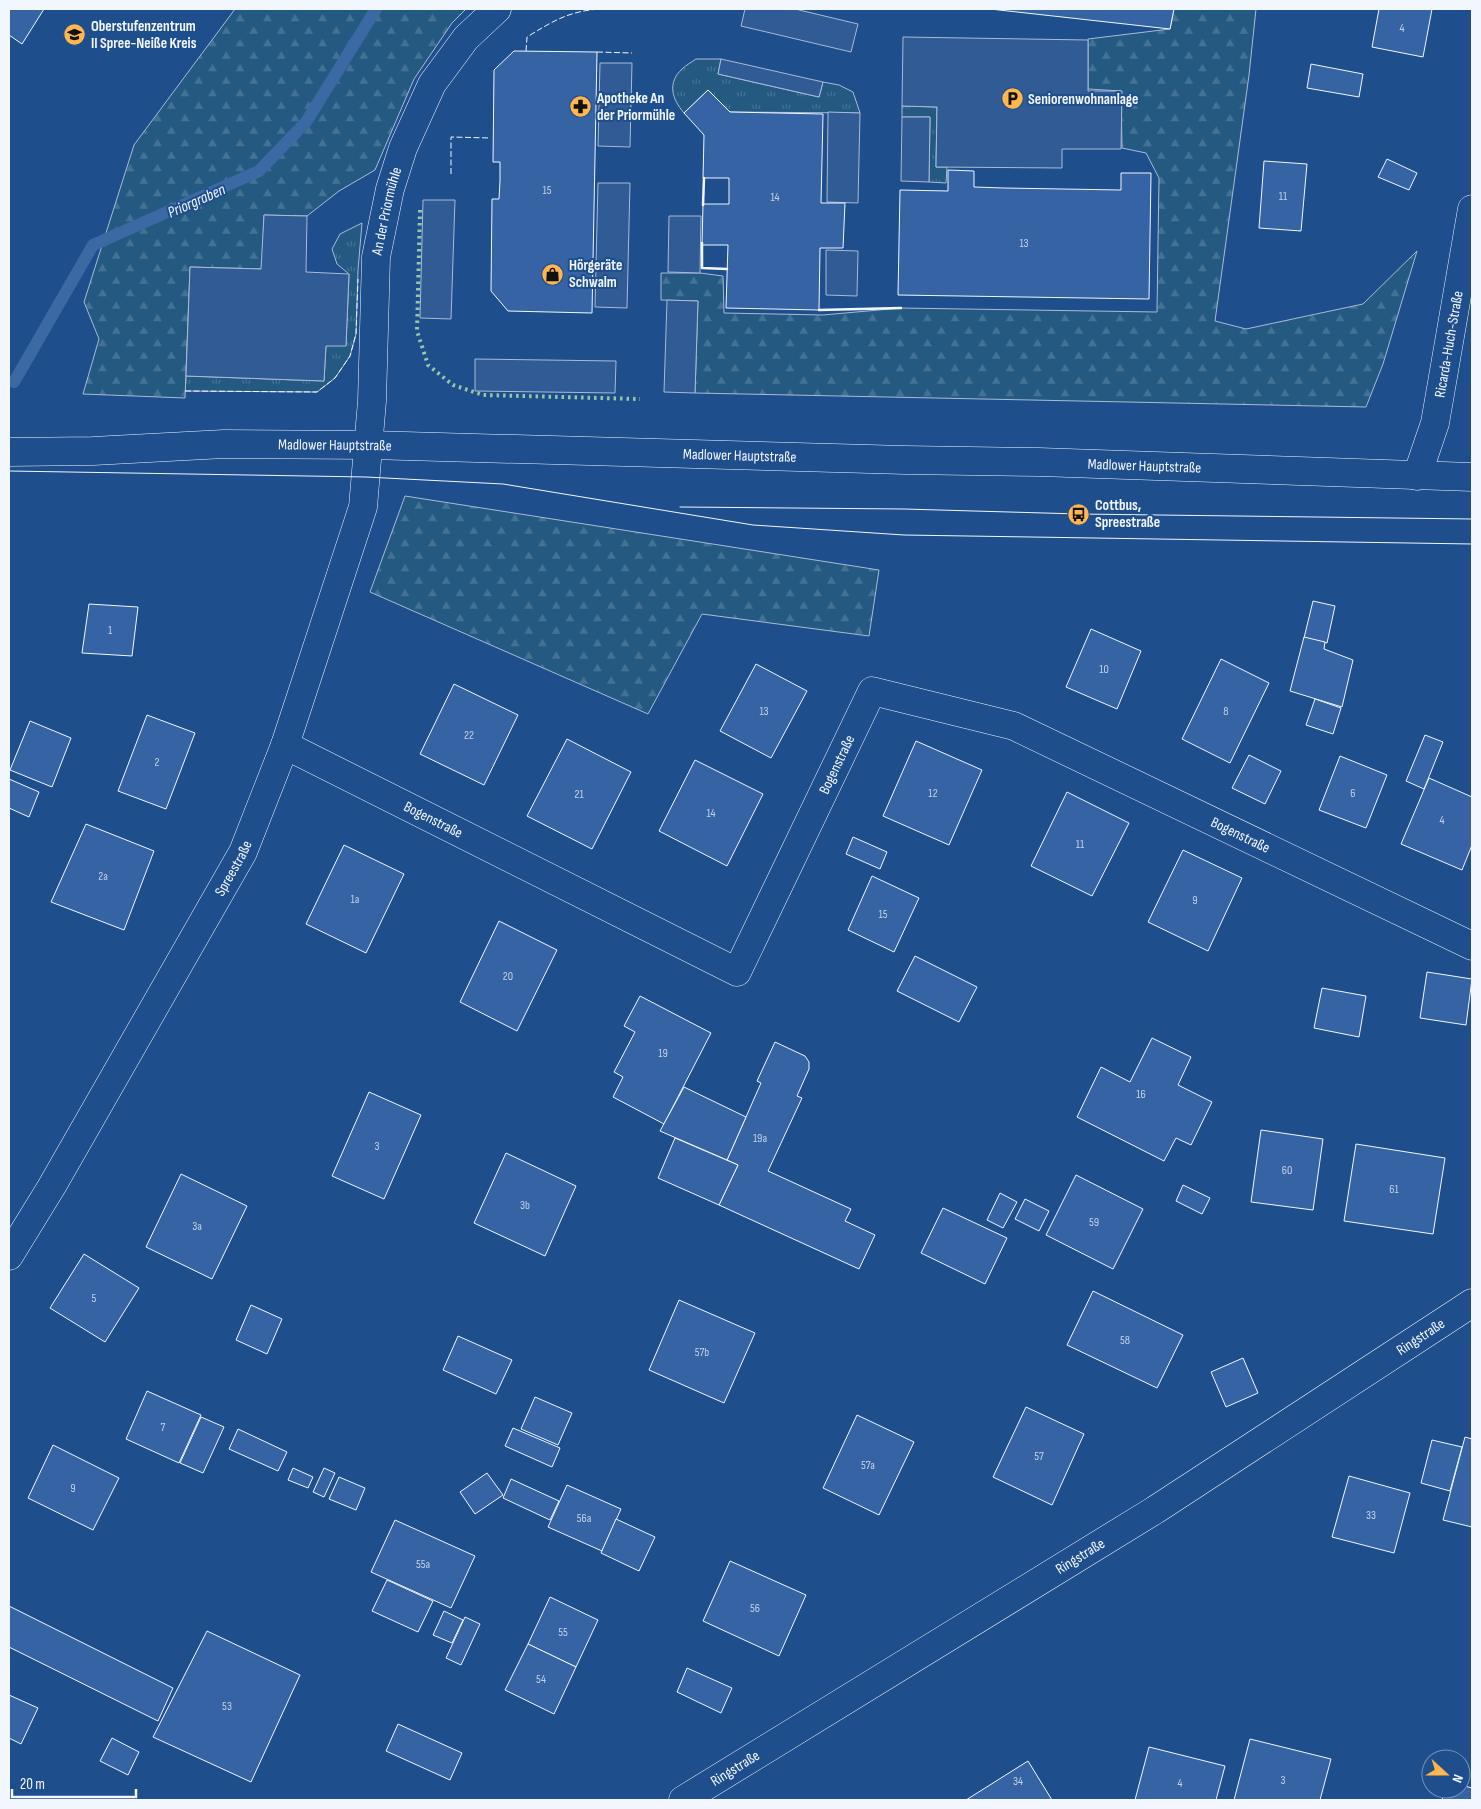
<svg xmlns="http://www.w3.org/2000/svg" width="1481" height="1809" font-family="'Sofia Sans Condensed',sans-serif">
<style>
.grass{fill:url(#grass-tufts);stroke:#a8bbd7}
.forest{fill:url(#forest-firs);stroke:#a8bbd7}
.parking{fill:#305b95;stroke:#a8bbd7}
.lines{fill:none;stroke-linecap:round;stroke-linejoin:round}
.stream{stroke:#3b69a3;stroke-width:12}
.building{fill:#3563a3;stroke:#f2f6ff}
.street-casing{stroke:#f2f6ff;stroke-width:29}
.primary-casing{stroke:#f2f6ff;stroke-width:29}
.street{stroke:#1f4e8c;stroke-width:28}
.primary{stroke:#1f4e8c;stroke-width:28}
.tram{stroke:#f2f6ff;stroke-width:1}
.hedge{stroke:#97c8a6;stroke-width:4;stroke-dasharray:2.5 4;stroke-linecap:butt}
.fence{stroke:#f2f6ff;stroke-width:1;stroke-dasharray:6 2.5;stroke-linecap:butt}
.wall{stroke:#f2f6ff;stroke-width:2.5}
.labels{text-anchor:middle;stroke-width:4;stroke-linejoin:round;paint-order:stroke}
.number-label{font-size:12px;fill:#c3d1e8}
.poi-label{font-size:15px;font-weight:bold;fill:#f2f6ff;stroke:#1f4e8c;text-anchor:start}
.street-label{font-size:15px;fill:#f2f6ff;stroke:#1f4e8c}
.water-label{font-size:16px;font-style:italic;fill:#f2f6ff;stroke:#1f4e8c}
</style>
<defs>
<pattern id="grass-tufts" width="24" height="20" patternUnits="userSpaceOnUse" patternTransform="scale(1.25)"><rect width="24" height="20" fill="#245a82"/><path d="M3 7l-1-3M5 7V3M7 7l1-3M15 17l-1-3M17 17v-4M19 17l1-3" fill="none" stroke="#447295"/></pattern>
<pattern id="forest-firs" width="22" height="20" patternUnits="userSpaceOnUse" patternTransform="scale(1.25)"><rect width="22" height="20" fill="#245a82"/><path d="M5 1l3.5 6h-7zM16 11l3.5 6h-7z" fill="#447295"/></pattern>
</defs>
<rect width="100%" height="100%" fill="#1f4e8c"/>
<g class="grass">
<path d="M696,59H721L718,74L819,97L823,82L839,85L853,92L860,113L730,112L708,90L684,113C672,99 667,83 682,69C686,65 692,62 696,59Z"/>
<polygon points="902,106 937,107 936,167 947,167 946,183 929,182 930,117 902,117"/>
<polygon points="362,223 358,270 356,334 350,356 335,378 317,392 185,391 186,376 324,381 326,345 346,345 349,274 337,264 332,249 340,234"/>
</g>
<g class="forest">
<polygon points="235,9 466,9 452,23 414,79 375,170 339,191 307,216 264,215 262,269 190,267 185,398 83,394 99,339 84,302 134,145"/>
<polygon points="1174,9 1256,9 1249,75 1215,321 1246,329 1363,304 1417,251 1383,364 1366,407 695,393 698,301 661,300 661,273 700,273 723,276 724,313 823,315 901,308 1157,312 1159,178 1146,153 1122,148 1121,91 1088,89 1088,39 1170,29"/>
<polygon points="405,496 879,570 869,636 702,614 648,714 370,592"/>
</g>
<g class="parking">
<polygon points="745,9 795,9 858,24 851,52 741,26"/>
<polygon points="903,37 1088,40 1088,91 1122,91 1121,149 1062,149 1062,168 936,167 937,107 902,106"/>
<polygon points="721,59 823,82 819,97 718,74"/>
<polygon points="600,63 632,63 630,147 598,146"/>
<polygon points="828,112 860,113 858,203 827,202"/>
<polygon points="902,117 930,117 929,182 901,181"/>
<polygon points="598,183 630,183 627,308 595,307"/>
<polygon points="423,200 455,200 451,319 420,318"/>
<polygon points="264,215 307,216 306,272 349,274 346,346 326,346 324,381 186,376 190,267 261,269"/>
<polygon points="669,216 701,216 700,273 668,272"/>
<polygon points="826,250 858,251 857,296 826,295"/>
<polygon points="667,300 698,301 695,393 664,392"/>
<polygon points="475,359 616,361 615,393 475,391"/>
</g>
<g class="lines">
<polyline class="stream" points="14,382 93,245 259,171 306,122 376,9"/>
</g>
<g class="building">
<polygon points="9,9 44,9 22,44 9,35"/>
<polygon points="990,9 1174,9 1170,29"/>
<polygon points="1379,9 1432,9 1423,57 1372,47"/>
<polygon points="514,51 597,52 592,313 508,311 491,291 492,199 499,199 500,181 500,162 493,162 494,70"/>
<polygon points="1311,64 1363,74 1359,97 1307,88"/>
<polygon points="708,90 730,112 823,114 821,203 845,203 843,248 820,248 819,310 726,308 728,245 702,245 703,204 729,204 729,178 703,178 704,135 684,113"/>
<polygon points="1387,159 1417,173 1409,190 1378,177"/>
<polygon points="1264,161 1307,164 1301,231 1259,228"/>
<polygon points="948,170 974,171 974,187 1004,188 1121,190 1121,173 1151,173 1149,299 898,295 900,190 948,191"/>
<polygon points="1313,601 1335,606 1327,643 1304,638"/>
<polygon points="89,604 138,607 132,656 82,653"/>
<polygon points="1091,629 1141,651 1117,709 1066,687"/>
<polygon points="1304,637 1325,642 1324,649 1353,660 1342,707 1290,691"/>
<polygon points="1221,659 1269,683 1230,763 1182,739"/>
<polygon points="756,664 807,691 771,758 720,731"/>
<polygon points="454,684 518,715 484,785 420,754"/>
<polygon points="1315,699 1341,708 1333,734 1306,725"/>
<polygon points="147,715 195,733 166,809 118,791"/>
<polygon points="30,721 71,738 52,787 10,770"/>
<polygon points="1425,735 1443,742 1424,789 1406,781"/>
<polygon points="567,739 631,772 592,849 527,816"/>
<polygon points="916,741 982,770 949,845 883,816"/>
<polygon points="1249,755 1281,771 1265,804 1232,788"/>
<polygon points="1340,756 1387,775 1366,828 1319,810"/>
<polygon points="695,760 763,794 727,866 659,831"/>
<polygon points="1429,778 1472,797 1472,845 1462,870 1401,844"/>
<polygon points="9,779 39,792 29,817 9,808"/>
<polygon points="1067,792 1129,823 1092,896 1031,866"/>
<polygon points="86,824 154,851 124,930 51,902"/>
<polygon points="853,837 887,852 880,869 846,854"/>
<polygon points="344,845 404,874 366,953 306,924"/>
<polygon points="1183,850 1242,878 1208,951 1148,922"/>
<polygon points="872,876 919,898 894,952 848,930"/>
<polygon points="499,921 557,950 517,1031 460,1002"/>
<polygon points="915,956 977,987 959,1022 897,991"/>
<polygon points="1427,972 1472,979 1466,1025 1420,1018"/>
<polygon points="1322,988 1366,996 1359,1037 1314,1028"/>
<polygon points="640,996 711,1033 664,1124 613,1097 623,1077 614,1072 635,1032 624,1026"/>
<polygon points="1152,1038 1191,1057 1178,1085 1212,1102 1191,1145 1176,1138 1164,1161 1077,1117 1101,1067 1130,1082"/>
<polygon points="775,1042 805,1056 809,1062 809,1069 797,1096 802,1098 768,1171 851,1209 845,1221 875,1235 859,1269 719,1205 738,1165 727,1160 761,1083 757,1081"/>
<polygon points="684,1087 746,1117 727,1160 660,1131"/>
<polygon points="369,1092 421,1115 384,1199 332,1176"/>
<polygon points="1261,1130 1323,1139 1313,1210 1251,1202"/>
<polygon points="675,1138 738,1165 719,1205 658,1178"/>
<polygon points="1356,1144 1445,1158 1433,1234 1344,1221"/>
<polygon points="506,1153 576,1186 545,1256 474,1223"/>
<polygon points="181,1174 247,1206 212,1279 146,1247"/>
<polygon points="1076,1175 1143,1209 1113,1269 1046,1235"/>
<polygon points="1183,1185 1210,1198 1202,1214 1176,1201"/>
<polygon points="1000,1193 1017,1202 1003,1228 987,1220"/>
<polygon points="1025,1199 1049,1211 1039,1231 1015,1219"/>
<polygon points="943,1208 1007,1238 985,1284 921,1253"/>
<polygon points="84,1254 139,1288 105,1342 50,1308"/>
<polygon points="1093,1291 1183,1335 1157,1388 1067,1345"/>
<polygon points="679,1300 755,1333 724,1403 649,1370"/>
<polygon points="251,1305 282,1319 267,1354 236,1340"/>
<polygon points="458,1336 512,1360 496,1394 443,1370"/>
<polygon points="1243,1358 1258,1393 1226,1407 1211,1372"/>
<polygon points="147,1391 201,1415 179,1463 126,1439"/>
<polygon points="535,1397 572,1413 558,1445 521,1429"/>
<polygon points="1026,1407 1084,1434 1052,1505 993,1477"/>
<polygon points="857,1415 914,1442 879,1515 823,1488"/>
<polygon points="201,1417 224,1427 203,1473 180,1463"/>
<polygon points="513,1428 560,1448 552,1467 505,1446"/>
<polygon points="238,1429 287,1452 278,1471 229,1449"/>
<polygon points="1465,1437 1472,1439 1472,1527 1443,1520"/>
<polygon points="1432,1440 1462,1447 1450,1491 1421,1483"/>
<polygon points="53,1445 119,1478 93,1530 28,1498"/>
<polygon points="293,1468 313,1477 308,1488 288,1480"/>
<polygon points="324,1468 335,1473 324,1497 313,1492"/>
<polygon points="487,1473 503,1495 475,1514 460,1492"/>
<polygon points="1349,1476 1410,1493 1394,1553 1332,1537"/>
<polygon points="339,1477 365,1488 356,1510 329,1499"/>
<polygon points="511,1479 559,1501 550,1520 503,1498"/>
<polygon points="567,1485 621,1509 602,1551 548,1527"/>
<polygon points="616,1519 655,1537 639,1571 601,1553"/>
<polygon points="395,1520 475,1556 451,1608 371,1572"/>
<polygon points="730,1561 806,1595 779,1656 703,1621"/>
<polygon points="387,1580 433,1601 418,1632 372,1611"/>
<polygon points="550,1597 598,1620 576,1667 528,1644"/>
<polygon points="9,1606 173,1688 158,1721 9,1647"/>
<polygon points="444,1611 463,1620 452,1643 433,1635"/>
<polygon points="465,1617 480,1624 461,1665 446,1658"/>
<polygon points="207,1631 300,1675 251,1782 153,1737"/>
<polygon points="528,1644 576,1667 554,1714 505,1690"/>
<polygon points="687,1668 732,1688 721,1713 677,1692"/>
<polygon points="9,1695 38,1708 21,1744 9,1738"/>
<polygon points="398,1724 462,1753 450,1780 386,1751"/>
<polygon points="112,1738 139,1752 128,1775 100,1761"/>
<polygon points="1250,1739 1331,1759 1320,1800 1234,1800"/>
<polygon points="1149,1747 1225,1766 1216,1800 1135,1800"/>
<polygon points="1028,1761 1052,1800 966,1800"/>
<polygon points="1461,1785 1472,1788 1472,1800 1442,1800 1445,1789 1461,1789"/>
</g>
<g class="lines">
<defs>
<g id="street">
<path id="s1" d="M1417,476L1435,423L1472,209"/>
<path id="s2" d="M285,745L737,972L872,691L1014,726L1472,946"/>
<path id="s3" d="M9,1256L52,1186L243,852L285,745L363,507L372,401L376,257L390,189L403,148L432,84L466,38L497,9"/>
<path id="s4" d="M683,1800L1155,1510L1472,1303"/>
</g>
<g id="primary">
<path id="s5" d="M9,452L93,451L224,444L370,445L905,460L1039,462L1472,477"/>
</g>
</defs>
<use href="#street" class="street-casing"/>
<use href="#primary" class="primary-casing"/>
<use href="#street" class="street"/>
<use href="#primary" class="primary"/>
<g class="tram">
<polyline points="9,471 366,477 503,484 753,525 904,535 1472,544"/>
<polyline points="680,507 904,509 1079,514 1472,519"/>
</g>
<polyline class="hedge" points="420,210 417,331 428,365 453,385 483,395 640,399"/>
<g class="fence">
<path d="M526,51L527,37C553,21 569,11 600,9"/>
<polyline points="597,52 632,53"/>
<polyline points="451,174 451,137 490,138"/>
<polyline points="185,391 317,392 335,378 350,356 356,334 358,279"/>
</g>
<g class="wall">
<polyline points="703,205 704,178"/>
<polyline points="702,243 702,268 727,269"/>
<polyline points="819,310 901,308"/>
</g>
</g>
<defs>
<symbol id="school-disc" viewBox="-11 -11 22 22"><circle r="9.5" fill="#ffb74d" stroke="#1f4e8c"/><path d="M0-5L7-2L0 1L-7-2ZM-4 1L0 2.5L4 1V4Q0 6-4 4Z" fill="#111"/></symbol>
<symbol id="parking-disc" viewBox="-11 -11 22 22"><circle r="9.5" fill="#ffb74d" stroke="#1f4e8c"/><path d="M-3.5-5.5H1a3.5 3.5 0 0 1 0 7H-1V5.5H-3.5ZM-1-3.4V-.6H.8a1.4 1.4 0 0 0 0-2.8Z" fill="#111"/></symbol>
<symbol id="pharmacy-disc" viewBox="-11 -11 22 22"><circle r="9.5" fill="#ffb74d" stroke="#1f4e8c"/><path d="M-2-6h4v4h4v4h-4v4h-4v-4h-4v-4h4Z" fill="#111"/></symbol>
<symbol id="shop-disc" viewBox="-11 -11 22 22"><circle r="9.5" fill="#ffb74d" stroke="#1f4e8c"/><path d="M-5-2.5h2.3a2.7 3.5 0 0 1 5.4 0H5L5.5 6h-11ZM-1.5-2.5h3a1.5 2.3 0 0 0-3 0Z" fill="#111"/></symbol>
<symbol id="bus-disc" viewBox="-11 -11 22 22"><circle r="9.5" fill="#ffb74d" stroke="#1f4e8c"/><path d="M-5-6H5V4H4V6H2V4H-2V6H-4V4H-5ZM-3.5-4V0h7V-4ZM-3.5 1.2v1.5H-2V1.2ZM2 1.2v1.5H3.5V1.2Z" fill="#111"/></symbol>
</defs>
<g fill-rule="evenodd">
<use href="#school-disc" x="62" y="22" width="25" height="25"/>
<use href="#parking-disc" x="1000" y="86" width="25" height="25"/>
<use href="#pharmacy-disc" x="568" y="94" width="25" height="25"/>
<use href="#shop-disc" x="540" y="262" width="25" height="25"/>
<use href="#bus-disc" x="1066" y="502" width="25" height="25"/>
</g>
<g class="labels">
<g class="number-label">
<text x="1402" y="32">4</text>
<text x="547" y="194">15</text>
<text x="1283" y="200">11</text>
<text x="775" y="201">14</text>
<text x="1024" y="247">13</text>
<text x="110" y="634">1</text>
<text x="1104" y="673">10</text>
<text x="764" y="715">13</text>
<text x="1226" y="715">8</text>
<text x="469" y="739">22</text>
<text x="157" y="766">2</text>
<text x="933" y="797">12</text>
<text x="1353" y="797">6</text>
<text x="579" y="798">21</text>
<text x="711" y="817">14</text>
<text x="1442" y="824">4</text>
<text x="1080" y="848">11</text>
<text x="103" y="880">2a</text>
<text x="355" y="903">1a</text>
<text x="1195" y="904">9</text>
<text x="883" y="918">15</text>
<text x="508" y="980">20</text>
<text x="663" y="1057">19</text>
<text x="1141" y="1098">16</text>
<text x="760" y="1142">19a</text>
<text x="377" y="1150">3</text>
<text x="1287" y="1174">60</text>
<text x="1394" y="1193">61</text>
<text x="525" y="1209">3b</text>
<text x="1094" y="1226">59</text>
<text x="197" y="1230">3a</text>
<text x="94" y="1302">5</text>
<text x="1125" y="1344">58</text>
<text x="702" y="1356">57b</text>
<text x="163" y="1431">7</text>
<text x="1039" y="1460">57</text>
<text x="868" y="1469">57a</text>
<text x="73" y="1492">9</text>
<text x="1371" y="1519">33</text>
<text x="584" y="1522">56a</text>
<text x="423" y="1568">55a</text>
<text x="755" y="1612">56</text>
<text x="563" y="1636">55</text>
<text x="541" y="1683">54</text>
<text x="227" y="1710">53</text>
<text x="1283" y="1784">3</text>
<text x="1018" y="1785">34</text>
<text x="1180" y="1787">4</text>
</g>
<g class="poi-label">
<text x="91" y="31">Oberstufenzentrum<tspan x="91" dy="17">II Spree-Neiße Kreis</tspan></text>
<text x="597" y="103">Apotheke An<tspan x="597" dy="17">der Priormühle</tspan></text>
<text x="1028" y="104">Seniorenwohnanlage</text>
<text x="569" y="270">Hörgeräte<tspan x="569" dy="17">Schwalm</tspan></text>
<text x="1095" y="510">Cottbus,<tspan x="1095" dy="17">Spreestraße</tspan></text>
</g>
<g class="street-label">
<text dy="5" stroke="none"><textPath href="#s3" startOffset="1130">An der Priormühle</textPath></text>
<text dy="5" stroke="none"><textPath href="#s1" startOffset="136">Ricarda-Huch-Straße</textPath></text>
<text dy="5" stroke="none"><textPath href="#s5" startOffset="326">Madlower Hauptstraße</textPath></text>
<text dy="5" stroke="none"><textPath href="#s5" startOffset="731">Madlower Hauptstraße</textPath></text>
<text dy="5" stroke="none"><textPath href="#s5" startOffset="1136">Madlower Hauptstraße</textPath></text>
<text dy="5" stroke="none"><textPath href="#s2" startOffset="736">Bogenstraße</textPath></text>
<text dy="5" stroke="none"><textPath href="#s2" startOffset="166">Bogenstraße</textPath></text>
<text dy="5" stroke="none"><textPath href="#s2" startOffset="1215">Bogenstraße</textPath></text>
<text dy="5" stroke="none"><textPath href="#s3" startOffset="448">Spreestraße</textPath></text>
<text dy="5" stroke="none"><textPath href="#s4" startOffset="871">Ringstraße</textPath></text>
<text dy="5" stroke="none"><textPath href="#s4" startOffset="466">Ringstraße</textPath></text>
<text dy="5" stroke="none"><textPath href="#s4" startOffset="61">Ringstraße</textPath></text>
</g>
<g class="water-label">
<text transform="translate(196 200) rotate(-24)" y="6">Priorgraben</text>
</g>
</g>
<rect width="1481" height="1809" fill="none" stroke="#f2f6ff" stroke-width="20"/>
<g transform="translate(1446 1774) rotate(111)"><circle r="24" fill="#1f4e8c" stroke="#7391ba"/>
<path d="M0-4L9 19L0 12L-9 19Z" fill="#ffb74d"/>
<text y="-8" font-size="14" font-weight="bold" text-anchor="middle" fill="#f2f6ff">N</text>
</g>
<path d="M12 1789v8h124v-8" fill="none" stroke="#f2f6ff" stroke-width="2.5"/>
<text x="20" y="1789" font-size="15" fill="#f2f6ff" stroke="#1f4e8c" stroke-width="4" paint-order="stroke">20 m</text>
</svg>
